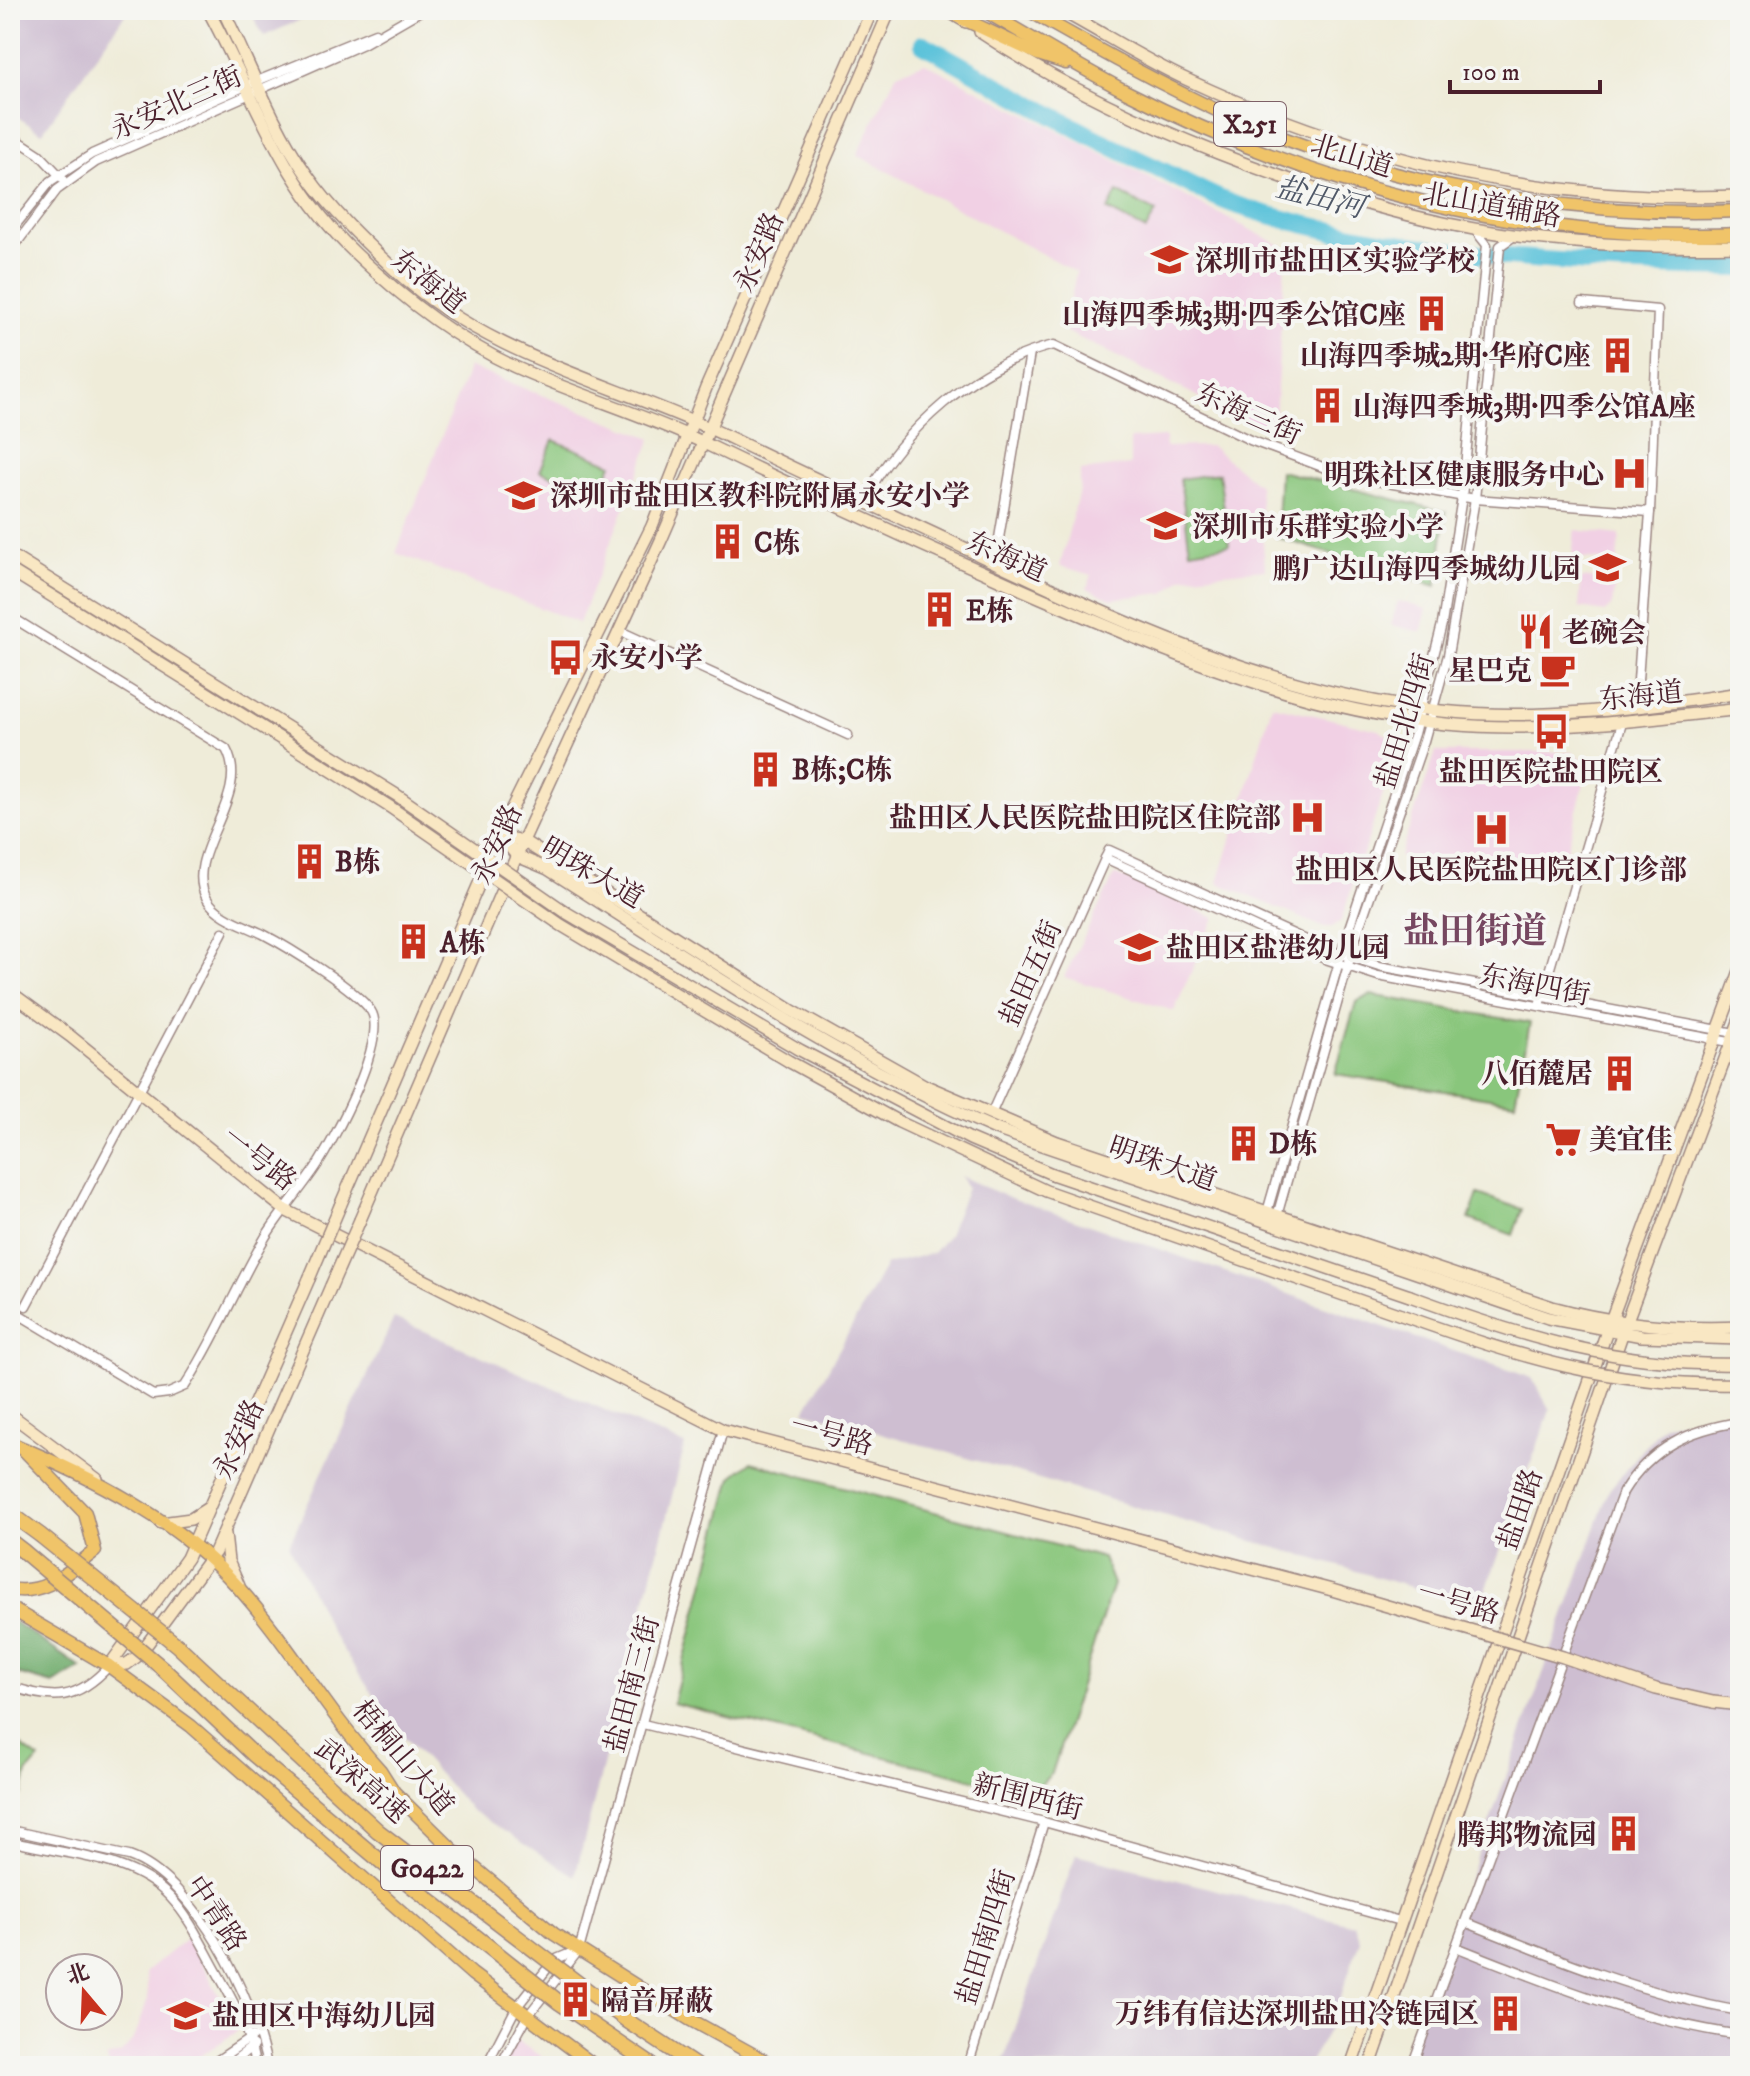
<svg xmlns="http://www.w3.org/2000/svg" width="1750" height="2076" font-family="'IM FELL DW Pica','Noto Serif SC',serif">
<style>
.built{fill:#f1d0e4}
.industrial{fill:#cebed1}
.green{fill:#89c67b;stroke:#6a7253;stroke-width:2}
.forest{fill:#6eab6b;stroke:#5c654b;stroke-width:2}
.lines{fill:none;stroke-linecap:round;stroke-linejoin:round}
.river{stroke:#5cc2da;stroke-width:18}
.street-casing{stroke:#9c8682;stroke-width:11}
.secondary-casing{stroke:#9c8682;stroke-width:14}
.primary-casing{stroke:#9c8682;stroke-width:15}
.highway-casing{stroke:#9c8682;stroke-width:17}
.street{stroke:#fff;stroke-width:8}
.secondary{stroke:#f9e7c3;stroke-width:11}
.primary{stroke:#f0c469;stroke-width:12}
.highway{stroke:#f0c469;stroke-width:14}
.secondary-bridge-casing{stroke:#9c8682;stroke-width:14;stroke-linecap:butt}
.highway-bridge-casing{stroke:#9c8682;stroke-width:17;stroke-linecap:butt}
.secondary-bridge{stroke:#f9e7c3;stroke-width:11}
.highway-bridge{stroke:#f0c469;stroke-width:14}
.labels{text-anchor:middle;stroke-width:8;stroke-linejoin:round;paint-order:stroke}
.shield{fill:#f6f6f2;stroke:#7e6067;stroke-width:2}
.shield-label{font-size:26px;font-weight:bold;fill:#4a1f2b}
.street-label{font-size:28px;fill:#4a1f2b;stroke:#f6f6f2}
.poi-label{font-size:28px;font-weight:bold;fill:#4a1f2b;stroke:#f6f6f2;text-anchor:start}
.water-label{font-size:30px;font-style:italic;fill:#505868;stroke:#f6f6f2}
.district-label{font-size:36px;font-weight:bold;fill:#764760;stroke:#f6f6f2}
</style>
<rect width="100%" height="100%" fill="#f6f6f2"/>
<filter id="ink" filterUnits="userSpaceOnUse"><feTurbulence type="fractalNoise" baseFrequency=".0125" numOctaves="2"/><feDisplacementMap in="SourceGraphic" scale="16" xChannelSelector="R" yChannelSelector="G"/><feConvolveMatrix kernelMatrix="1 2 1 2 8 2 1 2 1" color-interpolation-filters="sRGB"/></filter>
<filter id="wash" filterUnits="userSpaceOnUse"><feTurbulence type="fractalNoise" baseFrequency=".006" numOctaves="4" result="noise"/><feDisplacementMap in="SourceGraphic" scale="32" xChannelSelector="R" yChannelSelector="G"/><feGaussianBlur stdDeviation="1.8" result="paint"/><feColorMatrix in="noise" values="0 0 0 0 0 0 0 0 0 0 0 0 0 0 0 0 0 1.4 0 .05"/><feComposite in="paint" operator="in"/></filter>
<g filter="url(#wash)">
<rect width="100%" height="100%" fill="#efecd9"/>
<g class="built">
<polygon points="925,63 1286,248 1274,434 1065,331 1076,272 857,155 897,73"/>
<polygon points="469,367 652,438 579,623 396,553"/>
<polygon points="1165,437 1166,447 1211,446 1259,485 1265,569 1183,577 1165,593 1111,599 1087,588 1092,575 1060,566 1080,487 1080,471 1130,465 1130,439"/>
<polygon points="1575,530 1620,535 1612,607 1605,612 1579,608 1581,579 1597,578 1600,560 1572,558"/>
<polygon points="1398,601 1427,609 1421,632 1391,625"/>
<polygon points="1272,705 1378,730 1392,738 1397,751 1341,921 1332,927 1323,927 1218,883"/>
<polygon points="1436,752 1571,752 1589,765 1565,856 1552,867 1399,857"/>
<polygon points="1115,874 1215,918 1174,1011 1064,977"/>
<polygon points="188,1937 238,2031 185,2066 110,2066 106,2058 121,2053 135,2037 148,1999 146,1972"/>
<polygon points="515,2040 558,2066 498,2066"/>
</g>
<g class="industrial">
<polygon points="10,10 128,10 42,133 10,112"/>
<polygon points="249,10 323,10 264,36"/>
<polygon points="960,1176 1005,1196 1532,1378 1550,1410 1480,1607 805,1411 886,1265 933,1253 948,1235 967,1188"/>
<polygon points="394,1318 685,1445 575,1876 471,1810 392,1723 331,1632 289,1544"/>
<polygon points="1740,1413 1740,2066 1402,2066 1609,1490 1664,1424"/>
<polygon points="1076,1854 1354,1925 1360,1940 1331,2025 1308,2065 1002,2066"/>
</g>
<g class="green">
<polygon points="1117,192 1156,212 1146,230 1108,210"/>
<polygon points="553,440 612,464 599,495 540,471"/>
<polygon points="1280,471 1446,512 1436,586 1276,537"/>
<polygon points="1219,473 1229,545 1190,551 1180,479"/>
<polygon points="1371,995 1530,1023 1515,1102 1335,1074 1356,1002"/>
<polygon points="1478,1194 1522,1209 1513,1235 1469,1219"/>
<polygon points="751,1462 1103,1558 1113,1584 1052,1773 1031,1794 673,1703 732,1477"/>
<polygon points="10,1743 17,1743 39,1759 27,1773 22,1795 10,1793"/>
</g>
<polygon class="forest" points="10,1619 81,1668 53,1684 10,1672"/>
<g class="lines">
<path class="river" d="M923,44C1003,88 1082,134 1165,172C1188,183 1212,197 1236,205C1400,258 1570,264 1740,268"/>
</g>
</g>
<g filter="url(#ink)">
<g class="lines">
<defs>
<g id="street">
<polyline points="10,135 39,154 62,178"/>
<polyline points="10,232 51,181 92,154 257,81 375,33"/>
<polyline points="10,252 57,190 96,162 363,44 422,10"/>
<polyline points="1582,303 1658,310 1650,512 1636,708"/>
<path d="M864,500C902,430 975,364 1054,345L1250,440L1344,475L1475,499L1650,512"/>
<polyline points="995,562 1030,353"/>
<path d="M10,616L226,749C253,797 181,855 207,899C217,917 245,925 263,934C288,947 356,989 371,1011C389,1038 333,1142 316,1167C300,1191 281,1212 266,1236C237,1285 216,1338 185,1386L169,1393L153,1395L10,1309"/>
<polyline points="620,631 848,735"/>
<polyline points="1105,858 1325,959 1378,976 1740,1044"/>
<polyline points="1540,1002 1622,723"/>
<polyline points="991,1114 1109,850 1328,950 1379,966 1740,1034"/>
<polyline points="1267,1212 1347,934 1414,734 1442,624 1462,497 1487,245 1475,230"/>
<polyline points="1277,1216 1356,937 1424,741 1448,655 1475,499 1500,246 1513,237"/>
<polyline points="26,1306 223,932"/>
<path d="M10,1686C53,1701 77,1701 109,1666"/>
<polyline points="643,1724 1044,1822 1400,1921"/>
<path d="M10,1830L129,1856C195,1879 255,2001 267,2066"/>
<path d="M10,1841C62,1855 131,1855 170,1897C190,1918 202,1945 216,1970C233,2001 250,2030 255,2066"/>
<path d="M1465,1922C1554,1958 1645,1995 1740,2011"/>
<path d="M1456,1947C1549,1984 1641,2021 1740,2035"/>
<polyline points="209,2066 252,2037"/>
<polyline points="227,2066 253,2046"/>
<polyline points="486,2066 516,2008 554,1960 578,1950"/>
<polyline points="500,2066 527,2017 579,1950 723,1430"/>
<polyline points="968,2066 1044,1822"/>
<path d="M1412,2066L1623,1492C1650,1448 1690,1429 1740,1422"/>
</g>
<g id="secondary">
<path d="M208,10C255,97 281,183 355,253C401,297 457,340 515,367C577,395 644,414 706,444C816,497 927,548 1039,597C1171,654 1301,710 1446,724C1544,733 1642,720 1740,709"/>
<path d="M223,10C250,65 272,125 307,175C332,211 365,242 397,272C496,362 619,383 735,440C814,479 895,515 975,553C1128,625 1271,693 1441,711C1540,721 1642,708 1740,693"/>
<polyline points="946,10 966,22"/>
<path d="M1060,10C1103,33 1144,60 1188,80C1365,163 1544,203 1740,196"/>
<path d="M980,32C1113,121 1316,200 1474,229C1561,245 1652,248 1740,246"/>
<path d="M501,836L517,856L548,869C694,962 838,1061 998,1130L1548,1318L1642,1336L1740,1339"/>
<path d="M501,836L523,841L791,1010L926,1086L1057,1142L1552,1307C1615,1324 1675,1330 1740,1327"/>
<polyline points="10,992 70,1036 285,1210 723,1430 1332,1590"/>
<polyline points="798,1049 970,1139 1052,1174 1410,1296"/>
<polyline points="790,1062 899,1122 1046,1191 1401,1315"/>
<polyline points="340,1206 510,812 652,526 706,388 872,10"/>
<polyline points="360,1220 523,841 662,538 890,10"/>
<polyline points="10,1414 97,1479"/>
<polyline points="161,1523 191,1519 208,1508"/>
<polyline points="225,1534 228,1561 239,1586"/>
<polyline points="109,1666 127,1664 139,1655 215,1552 331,1286"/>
<polyline points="109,1666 187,1558 309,1279"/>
<polyline points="1713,1702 1740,1705"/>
<polyline points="1351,2066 1607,1331 1740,971"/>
<polyline points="1370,2066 1626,1323 1740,1019"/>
</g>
<g id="primary">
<path d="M983,10C1030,37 1077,66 1125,91C1312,187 1529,243 1740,234"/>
<path d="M1028,10C1093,47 1159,84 1227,115C1387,186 1565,218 1740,211"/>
<polyline points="959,17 1038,54 1066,63"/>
<path d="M10,1443C90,1476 178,1520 237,1586C289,1643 327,1713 380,1770L394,1792L453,1850L554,1934L689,2019L774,2066"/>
<path d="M10,1589C47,1596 68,1571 95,1551L85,1513L24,1450"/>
<polyline points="10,1608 109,1666 191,1726 472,1974 595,2066"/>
</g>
<g id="highway">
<polyline points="10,1513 40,1535"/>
<polyline points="10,1541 23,1551"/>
</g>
</defs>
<use href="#street" class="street-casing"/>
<use href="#secondary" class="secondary-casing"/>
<use href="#primary" class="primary-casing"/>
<use href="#highway" class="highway-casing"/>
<use href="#street" class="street"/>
<use href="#secondary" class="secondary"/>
<use href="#primary" class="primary"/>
<use href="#highway" class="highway"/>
<defs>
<g id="secondary-bridge">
<polyline points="10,555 398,796 567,913 798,1049"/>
<polyline points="10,570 390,807 561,925 790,1062"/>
<polyline points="309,1279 340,1206"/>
<polyline points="331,1286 360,1220"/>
<path d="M1410,1296C1521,1337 1620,1367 1740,1364"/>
<path d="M1401,1315C1520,1357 1611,1387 1740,1384"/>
<polyline points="1332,1590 1563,1657 1656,1689 1713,1702"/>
</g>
<g id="highway-bridge">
<polyline points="40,1535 178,1646 378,1831 629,2022 696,2066"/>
<polyline points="23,1551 161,1667 254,1755 384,1864 560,2003 653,2066"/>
</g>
</defs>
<use href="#secondary-bridge" class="secondary-bridge-casing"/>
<use href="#highway-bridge" class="highway-bridge-casing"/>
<use href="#secondary-bridge" class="secondary-bridge"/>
<use href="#highway-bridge" class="highway-bridge"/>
</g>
</g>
<defs>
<symbol id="school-bare" viewBox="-9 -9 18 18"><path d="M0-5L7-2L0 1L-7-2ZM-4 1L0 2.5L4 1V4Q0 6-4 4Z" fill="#c8321e" stroke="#f6f6f2" stroke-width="2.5" paint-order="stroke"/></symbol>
<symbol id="building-bare" viewBox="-9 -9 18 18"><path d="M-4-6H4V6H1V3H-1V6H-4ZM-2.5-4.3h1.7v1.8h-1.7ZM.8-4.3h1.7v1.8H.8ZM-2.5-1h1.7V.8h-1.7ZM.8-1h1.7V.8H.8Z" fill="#c8321e" stroke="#f6f6f2" stroke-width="2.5" paint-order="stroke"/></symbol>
<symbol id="hospital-bare" viewBox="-9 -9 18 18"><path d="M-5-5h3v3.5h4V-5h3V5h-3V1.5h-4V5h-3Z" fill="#c8321e" stroke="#f6f6f2" stroke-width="2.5" paint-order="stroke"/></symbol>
<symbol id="restaurant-bare" viewBox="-9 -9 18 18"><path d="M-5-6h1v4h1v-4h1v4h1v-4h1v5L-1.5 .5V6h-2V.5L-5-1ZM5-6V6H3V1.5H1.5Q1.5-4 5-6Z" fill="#c8321e" stroke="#f6f6f2" stroke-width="2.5" paint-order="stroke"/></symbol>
<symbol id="bus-bare" viewBox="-9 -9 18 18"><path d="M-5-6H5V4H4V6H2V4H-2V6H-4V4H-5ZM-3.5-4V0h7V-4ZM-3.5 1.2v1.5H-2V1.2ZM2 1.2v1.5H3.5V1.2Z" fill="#c8321e" stroke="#f6f6f2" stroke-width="2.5" paint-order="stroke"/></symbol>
<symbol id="cafe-bare" viewBox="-9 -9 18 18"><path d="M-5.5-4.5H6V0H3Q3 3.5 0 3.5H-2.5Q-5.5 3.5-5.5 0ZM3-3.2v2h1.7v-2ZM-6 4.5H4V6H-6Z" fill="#c8321e" stroke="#f6f6f2" stroke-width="2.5" paint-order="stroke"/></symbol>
<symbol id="supermarket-bare" viewBox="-9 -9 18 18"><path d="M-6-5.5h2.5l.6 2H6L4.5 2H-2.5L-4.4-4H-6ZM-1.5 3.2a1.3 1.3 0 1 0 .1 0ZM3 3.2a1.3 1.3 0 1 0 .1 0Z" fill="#c8321e" stroke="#f6f6f2" stroke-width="2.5" paint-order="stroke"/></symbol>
</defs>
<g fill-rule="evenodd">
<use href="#school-bare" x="1144" y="234" width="51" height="51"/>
<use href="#building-bare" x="1406" y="288" width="51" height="51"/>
<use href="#building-bare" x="1592" y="330" width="51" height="51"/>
<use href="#building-bare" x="1302" y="380" width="51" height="51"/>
<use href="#hospital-bare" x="1604" y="448" width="51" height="51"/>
<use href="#school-bare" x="498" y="470" width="51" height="51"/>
<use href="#school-bare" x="1140" y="500" width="51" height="51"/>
<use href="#building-bare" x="702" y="516" width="51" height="51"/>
<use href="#school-bare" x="1582" y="542" width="51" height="51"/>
<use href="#building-bare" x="914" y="584" width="51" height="51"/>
<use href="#restaurant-bare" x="1510" y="606" width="51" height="51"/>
<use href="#bus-bare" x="540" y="632" width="51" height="51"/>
<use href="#cafe-bare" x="1532" y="644" width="51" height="51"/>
<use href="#bus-bare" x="1526" y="706" width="51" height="51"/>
<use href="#building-bare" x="740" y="744" width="51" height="51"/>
<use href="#hospital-bare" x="1282" y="792" width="51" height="51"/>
<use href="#hospital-bare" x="1466" y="804" width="51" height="51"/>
<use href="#building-bare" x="284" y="836" width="51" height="51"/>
<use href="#building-bare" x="388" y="916" width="51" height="51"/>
<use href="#school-bare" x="1114" y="922" width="51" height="51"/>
<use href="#building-bare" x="1594" y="1048" width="51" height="51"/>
<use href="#supermarket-bare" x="1538" y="1114" width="51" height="51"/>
<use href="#building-bare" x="1218" y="1118" width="51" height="51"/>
<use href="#building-bare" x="1598" y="1808" width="51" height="51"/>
<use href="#building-bare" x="550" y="1974" width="51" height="51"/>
<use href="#building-bare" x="1480" y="1988" width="51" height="51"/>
<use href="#school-bare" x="160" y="1990" width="51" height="51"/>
</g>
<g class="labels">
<g class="shield">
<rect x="1214" y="102" width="72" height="44" rx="6"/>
<rect x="381" y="1846" width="92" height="44" rx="6"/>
</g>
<g class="shield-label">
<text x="1250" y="133">X251</text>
<text x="427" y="1877">G0422</text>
</g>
<g class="street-label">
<text transform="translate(176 102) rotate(-24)" y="10">永安北三街</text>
<text transform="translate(1352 155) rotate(17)" y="10">北山道</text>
<text transform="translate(1492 204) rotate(10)" y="10">北山道辅路</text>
<text transform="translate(758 252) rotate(-67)" y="10">永安路</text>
<text transform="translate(429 281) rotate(38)" y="10">东海道</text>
<text transform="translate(1249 413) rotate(24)" y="10">东海三街</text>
<text transform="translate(1007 556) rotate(24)" y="10">东海道</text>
<text transform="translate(1641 695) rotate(-6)" y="10">东海道</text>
<text transform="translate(1404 721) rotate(-73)" y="10">盐田北四街</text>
<text transform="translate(496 844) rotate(-66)" y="10">永安路</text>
<text transform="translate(593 872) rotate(30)" y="10">明珠大道</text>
<text transform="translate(1030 973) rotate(-66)" y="10">盐田五街</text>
<text transform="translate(1535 984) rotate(11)" y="10">东海四街</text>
<text transform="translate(260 1158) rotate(38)" y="10">一号路</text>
<text transform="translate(1163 1163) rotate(19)" y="10">明珠大道</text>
<text transform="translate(832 1434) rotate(15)" y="10">一号路</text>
<text transform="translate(238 1439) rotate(-66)" y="10">永安路</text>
<text transform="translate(1519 1509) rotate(-71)" y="10">盐田路</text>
<text transform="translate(1459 1602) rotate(16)" y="10">一号路</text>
<text transform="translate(631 1684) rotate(-75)" y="10">盐田南三街</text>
<text transform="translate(404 1757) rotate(50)" y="10">梧桐山大道</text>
<text transform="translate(362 1780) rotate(41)" y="10">武深高速</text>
<text transform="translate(1028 1796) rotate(14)" y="10">新围西街</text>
<text transform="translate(217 1913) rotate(56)" y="10">中青路</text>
<text transform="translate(985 1937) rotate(-73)" y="10">盐田南四街</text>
</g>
<g class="poi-label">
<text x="1195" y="270">深圳市盐田区实验学校</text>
<text x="1406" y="324" text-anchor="end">山海四季城3期·四季公馆C座</text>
<text x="1591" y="365" text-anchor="end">山海四季城2期·华府C座</text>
<text x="1353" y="416">山海四季城3期·四季公馆A座</text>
<text x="1604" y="484" text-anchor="end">明珠社区健康服务中心</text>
<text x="550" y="505">深圳市盐田区教科院附属永安小学</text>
<text x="1192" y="536">深圳市乐群实验小学</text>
<text x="754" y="552">C栋</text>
<text x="1581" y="578" text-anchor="end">鹏广达山海四季城幼儿园</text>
<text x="966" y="620">E栋</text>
<text x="1562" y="642">老碗会</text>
<text x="591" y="667">永安小学</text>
<text x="1532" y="680" text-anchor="end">星巴克</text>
<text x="792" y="779">B栋;C栋</text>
<text x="1551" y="781" text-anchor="middle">盐田医院盐田院区</text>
<text x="1281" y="827" text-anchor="end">盐田区人民医院盐田院区住院部</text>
<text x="335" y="871">B栋</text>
<text x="1491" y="879" text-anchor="middle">盐田区人民医院盐田院区门诊部</text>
<text x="440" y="952">A栋</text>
<text x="1166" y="957">盐田区盐港幼儿园</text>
<text x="1593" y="1083" text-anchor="end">八佰麓居</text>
<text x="1589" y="1149">美宜佳</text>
<text x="1269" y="1153">D栋</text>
<text x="1597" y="1844" text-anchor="end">腾邦物流园</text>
<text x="601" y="2010">隔音屏蔽</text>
<text x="1479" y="2023" text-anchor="end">万纬有信达深圳盐田冷链园区</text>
<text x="212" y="2025">盐田区中海幼儿园</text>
</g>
<g class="water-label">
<text transform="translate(1320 197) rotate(14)" y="10">盐田河</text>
</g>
<g class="district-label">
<text x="1475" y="943">盐田街道</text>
</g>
</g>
<rect width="1750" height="2076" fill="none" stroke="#f6f6f2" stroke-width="40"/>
<g transform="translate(84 1992) rotate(341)"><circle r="38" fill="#f6f6f2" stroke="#b1a0a2" stroke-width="2"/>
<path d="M0-6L14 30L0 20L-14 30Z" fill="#c8321e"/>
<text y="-12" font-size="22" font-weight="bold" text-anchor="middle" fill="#4a1f2b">北</text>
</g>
<path d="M1450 80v12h150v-12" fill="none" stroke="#4a1f2b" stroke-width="4"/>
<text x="1462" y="80" font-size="24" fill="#4a1f2b" stroke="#f6f6f2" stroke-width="6" paint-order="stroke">100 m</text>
</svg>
